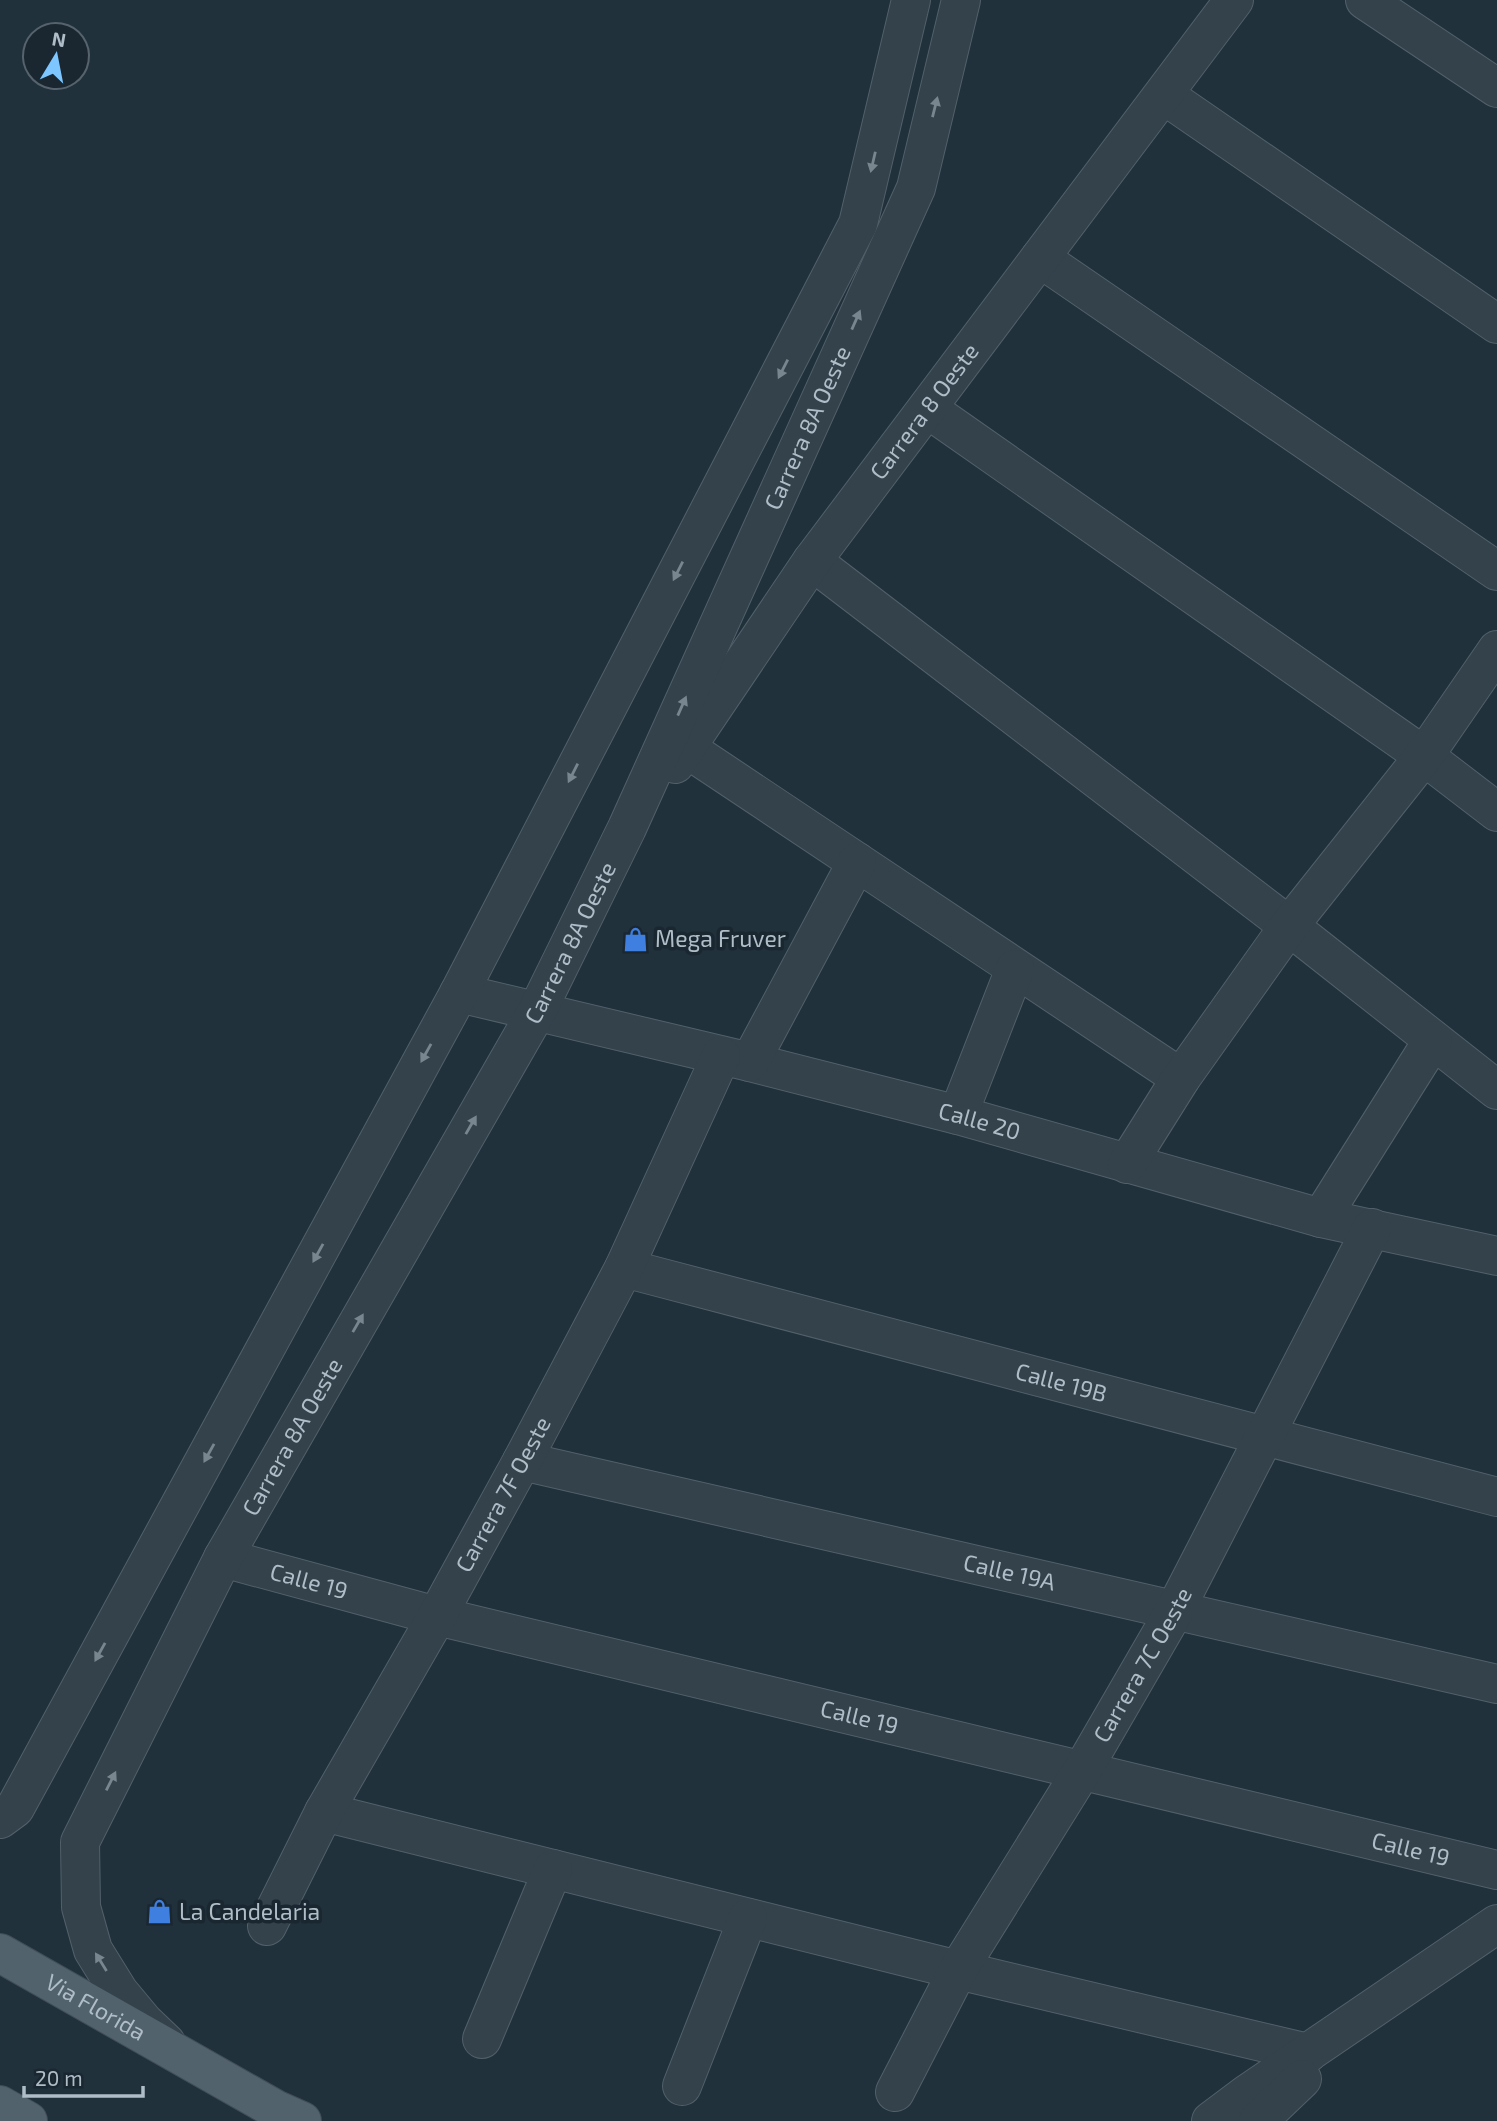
<svg xmlns="http://www.w3.org/2000/svg" width="1497" height="2121" font-family="'Exo 2',sans-serif">
<style>
.lines{fill:none;stroke-linecap:round;stroke-linejoin:round}
.minor-casing{stroke:#52606a;stroke-width:40}
.major-casing{stroke:#414e58;stroke-width:40}
.minor{stroke:#34424c;stroke-width:38}
.major{stroke:#52626c;stroke-width:38}
.oneway{fill:#788690}
.labels{text-anchor:middle;stroke-width:7;stroke-linejoin:round;paint-order:stroke}
.street-label{font-size:23px;fill:#afbdc8;stroke:#1a2731}
.poi-label{font-size:23px;fill:#afbdc8;stroke:#1a2731;text-anchor:start}
</style>
<rect width="100%" height="100%" fill="#20313c"/>
<g class="lines">
<defs>
<g id="minor">
<polyline points="1365,0 1497,88"/>
<polyline points="1164,95 1497,324"/>
<polyline points="1040,258 1497,571"/>
<polyline points="928,409 1424,756 1497,812"/>
<polyline points="812,561 1289,926 1497,1090"/>
<polyline points="686,748 1181,1078"/>
<path id="s1" d="M675,764L812,561L1234,0"/>
<path id="s2" d="M459,993L750,1062L958,1115L1321,1218L1497,1256"/>
<polyline points="750,1062 857,862"/>
<polyline points="958,1115 1015,969"/>
<polyline points="1127,1164 1181,1078 1289,926 1424,756 1497,650"/>
<polyline points="1321,1218 1433,1040"/>
<path id="s3" d="M624,1268L1497,1497"/>
<path id="s4" d="M522,1461L1497,1684"/>
<path id="s5" d="M223,1558L437,1616L1497,1870"/>
<polyline points="324,1812 958,1970 1308,2053"/>
<polyline points="0,1819 15,1808 459,993 858,224 911,0"/>
<path id="s6" d="M267,1926L324,1812L437,1616L522,1461L624,1268L721,1056"/>
<polyline points="482,2039 553,1869"/>
<path id="s7" d="M166,2043L144,2022L119,1992L93,1950L81,1907L80,1842L223,1558L537,1011L627,828L916,188L961,0"/>
<polyline points="682,2086 748,1918"/>
<path id="s8" d="M895,2092L958,1970L1083,1769L1175,1610L1372,1228"/>
<polyline points="1211,2121 1247,2094 1497,1924"/>
<polyline points="1258,2121 1302,2079"/>
</g>
<g id="major">
<path id="s9" d="M0,1953L275,2109L302,2121"/>
<polyline points="0,2105 28,2121"/>
</g>
</defs>
<use href="#minor" class="minor-casing"/>
<use href="#major" class="major-casing"/>
<use href="#minor" class="minor"/>
<use href="#major" class="major"/>
</g>
<defs><path id="oneway-solid" d="M-6-.8H1V-3.2L6.5 0L1 3.2V.8H-6Z" transform="scale(1.75)"/></defs>
<g class="oneway">
<use href="#oneway-solid" transform="translate(935 107) rotate(-76)"/>
<use href="#oneway-solid" transform="translate(873 162) rotate(103)"/>
<use href="#oneway-solid" transform="translate(856 320) rotate(-66)"/>
<use href="#oneway-solid" transform="translate(783 369) rotate(117)"/>
<use href="#oneway-solid" transform="translate(678 571) rotate(117)"/>
<use href="#oneway-solid" transform="translate(682 706) rotate(-66)"/>
<use href="#oneway-solid" transform="translate(573 773) rotate(117)"/>
<use href="#oneway-solid" transform="translate(426 1053) rotate(119)"/>
<use href="#oneway-solid" transform="translate(471 1125) rotate(-60)"/>
<use href="#oneway-solid" transform="translate(318 1253) rotate(119)"/>
<use href="#oneway-solid" transform="translate(358 1323) rotate(-60)"/>
<use href="#oneway-solid" transform="translate(209 1453) rotate(119)"/>
<use href="#oneway-solid" transform="translate(100 1652) rotate(119)"/>
<use href="#oneway-solid" transform="translate(111 1781) rotate(-63)"/>
<use href="#oneway-solid" transform="translate(101 1962) rotate(-122)"/>
</g>
<defs>
<symbol id="shop-bare" viewBox="-9 -9 18 18"><path d="M-5-2.5h2.3a2.7 3.5 0 0 1 5.4 0H5L5.5 6h-11ZM-1.5-2.5h3a1.5 2.3 0 0 0-3 0Z" fill="#3f7fe0" stroke="#1a2731" stroke-width="2.5" paint-order="stroke"/></symbol>
</defs>
<g fill-rule="evenodd">
<use href="#shop-bare" x="618" y="922" width="35" height="35"/>
<use href="#shop-bare" x="142" y="1894" width="35" height="35"/>
</g>
<g class="labels">
<g class="street-label">
<text dy="8" stroke="none"><textPath href="#s1" startOffset="432">Carrera 8 Oeste</textPath></text>
<text dy="8" stroke="none"><textPath href="#s7" startOffset="1820">Carrera 8A Oeste</textPath></text>
<text dy="8" stroke="none"><textPath href="#s7" startOffset="1253">Carrera 8A Oeste</textPath></text>
<text dy="8" stroke="none"><textPath href="#s2" startOffset="536">Calle 20</textPath></text>
<text dy="8" stroke="none"><textPath href="#s3" startOffset="452">Calle 19B</textPath></text>
<text dy="8" stroke="none"><textPath href="#s7" startOffset="686">Carrera 8A Oeste</textPath></text>
<text dy="8" stroke="none"><textPath href="#s6" startOffset="492">Carrera 7F Oeste</textPath></text>
<text dy="8" stroke="none"><textPath href="#s4" startOffset="500">Calle 19A</textPath></text>
<text dy="8" stroke="none"><textPath href="#s5" startOffset="89">Calle 19</textPath></text>
<text dy="8" stroke="none"><textPath href="#s8" startOffset="494">Carrera 7C Oeste</textPath></text>
<text dy="8" stroke="none"><textPath href="#s5" startOffset="656">Calle 19</textPath></text>
<text dy="8" stroke="none"><textPath href="#s5" startOffset="1223">Calle 19</textPath></text>
<text dy="8" stroke="none"><textPath href="#s9" startOffset="110">Via Florida</textPath></text>
</g>
<g class="poi-label">
<text x="655" y="947">Mega Fruver</text>
<text x="179" y="1920">La Candelaria</text>
</g>
</g>
<g transform="translate(56 56) rotate(10)"><circle r="33" fill="#1a2731" stroke="#56636d" stroke-width="2"/>
<path d="M0-5L12 26L0 18L-12 26Z" fill="#7dc6ff"/>
<text y="-10" font-size="19" font-weight="bold" text-anchor="middle" fill="#afbdc8">N</text>
</g>
<path d="M24 2086v10h119v-10" fill="none" stroke="#afbdc8" stroke-width="3.5"/>
<text x="35" y="2086" font-size="21" fill="#afbdc8" stroke="#1a2731" stroke-width="5" paint-order="stroke">20 m</text>
</svg>
